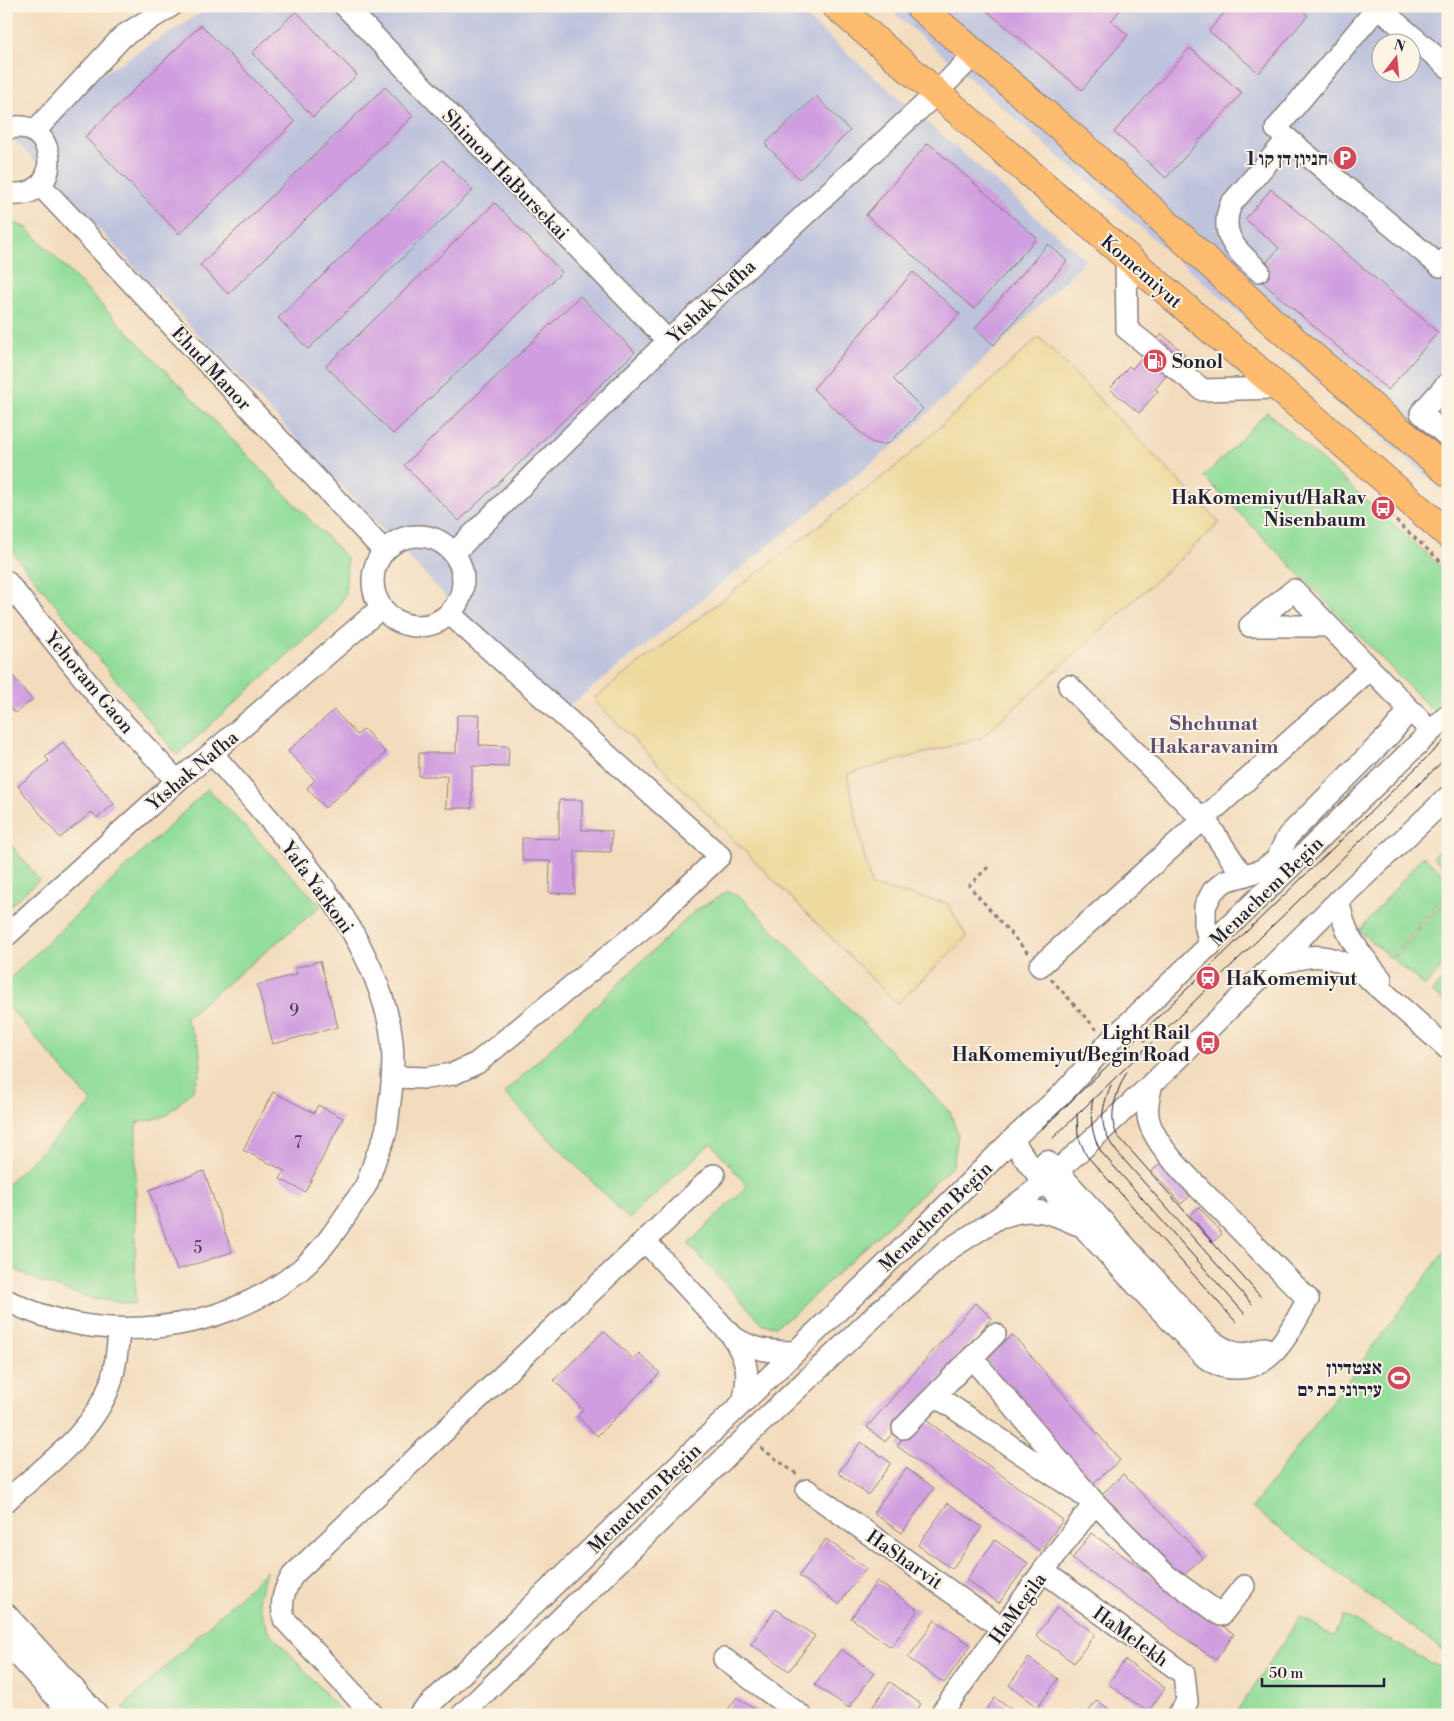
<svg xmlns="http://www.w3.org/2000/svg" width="1454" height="1721" font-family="'Libre Bodoni','Frank Ruhl Libre',serif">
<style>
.industrial{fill:#bec3dd;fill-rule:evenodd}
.green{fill:#91dd99;stroke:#5a806a}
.sand{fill:#eeda9e;stroke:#887e6c}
.building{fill:#d09de0}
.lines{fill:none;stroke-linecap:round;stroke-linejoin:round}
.minor-casing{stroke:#8a7f7c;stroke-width:24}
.major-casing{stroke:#8a7f7c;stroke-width:30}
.path{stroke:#8a7f7c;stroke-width:3;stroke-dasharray:4 4;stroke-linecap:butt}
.minor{stroke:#fff;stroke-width:21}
.major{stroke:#febc70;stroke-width:28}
.tram{stroke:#22223b;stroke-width:1}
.labels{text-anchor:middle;stroke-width:4;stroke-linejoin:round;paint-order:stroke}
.number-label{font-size:16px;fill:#4e4164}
.poi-label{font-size:19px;font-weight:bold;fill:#22223b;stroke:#fcf5e5;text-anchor:end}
.street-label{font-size:19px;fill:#22223b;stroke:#fcf5e5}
.neighbourhood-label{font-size:20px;font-weight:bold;fill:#5f4d75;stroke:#fcf5e5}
</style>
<rect width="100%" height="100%" fill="#fcf5e5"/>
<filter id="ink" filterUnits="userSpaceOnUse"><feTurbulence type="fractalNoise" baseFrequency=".02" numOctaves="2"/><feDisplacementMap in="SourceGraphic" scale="10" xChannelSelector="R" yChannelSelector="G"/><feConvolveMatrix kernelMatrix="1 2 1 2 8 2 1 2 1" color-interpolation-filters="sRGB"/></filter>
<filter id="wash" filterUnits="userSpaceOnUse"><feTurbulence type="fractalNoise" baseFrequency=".0096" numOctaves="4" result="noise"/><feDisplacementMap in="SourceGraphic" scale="20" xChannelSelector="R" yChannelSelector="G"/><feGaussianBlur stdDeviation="1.12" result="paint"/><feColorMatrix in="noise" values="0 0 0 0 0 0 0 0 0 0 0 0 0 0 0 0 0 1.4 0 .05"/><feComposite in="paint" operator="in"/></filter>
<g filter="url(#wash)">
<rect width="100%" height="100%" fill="#f3dcbd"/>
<g class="industrial">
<polygon points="212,6 793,6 1086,260 905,436 558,715 8,133"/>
<path d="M886,6H1448V495ZM1382,42H1412V72H1382Z"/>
</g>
<g class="green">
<polygon points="6,222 12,222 27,228 347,558 346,594 334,613 177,755 6,544"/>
<polygon points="1267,412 1448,573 1448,700 1436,714 1204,477"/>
<polygon points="208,789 321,906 185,1018 199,1046 201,1066 199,1075 192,1091 167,1115 152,1120 136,1123 135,1304 94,1299 43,1283 6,1265 6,1185 92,1103 6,1003 6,982"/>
<polygon points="6,838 39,880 6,909"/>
<polygon points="1448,840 1448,870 1433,857"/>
<polygon points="1423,856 1448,877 1448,892 1391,958 1359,931"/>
<polygon points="728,891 743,899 950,1112 958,1135 953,1165 794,1314 776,1326 763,1324 688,1244 747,1186 711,1143 629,1219 504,1093 695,911"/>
<polygon points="1448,896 1448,960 1425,986 1393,959"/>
<polygon points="1448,974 1448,1005 1432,992"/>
<polygon points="1448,1247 1448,1654 1252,1508"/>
<polygon points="266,1571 258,1601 268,1630 345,1715 131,1715 123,1707"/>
<polygon points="1344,1615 1448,1672 1448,1705 1443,1715 1235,1715 1300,1617 1334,1637"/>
</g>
<polygon class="sand" points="1039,337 1220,523 981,738 847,774 871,886 947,903 967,937 897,1004 593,699 899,464"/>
<g id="blocks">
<g class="building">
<polygon points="981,6 1123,6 1111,21 1128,35 1082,90"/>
<polygon points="1230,6 1298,6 1308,15 1259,73 1209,31"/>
<polygon points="296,11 357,75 313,117 252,53"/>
<polygon points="201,25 295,122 179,234 85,137"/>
<polygon points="1190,48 1242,93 1166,178 1114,132"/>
<polygon points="385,87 413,116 228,294 200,265"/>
<polygon points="816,96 850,131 799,179 765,144"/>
<polygon points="928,143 1037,238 974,309 866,215"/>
<polygon points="443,160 473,190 308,349 278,318"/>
<polygon points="1271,189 1438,332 1388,390 1255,276 1279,248 1245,219"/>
<polygon points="495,203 562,272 393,434 326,366"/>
<polygon points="1048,244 1067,261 994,345 975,328"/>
<polygon points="913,272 960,314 893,379 923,409 889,443 880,445 871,442 813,389"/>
<polygon points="580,296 635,352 459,521 404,465"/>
<polygon points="1162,334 1185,354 1155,389 1158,391 1139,413 1110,389 1129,366 1132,369"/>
<polygon points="6,667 32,700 15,713 10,707 6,711"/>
<polygon points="334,710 357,735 364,729 386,753 325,808 307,788 315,780 288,751"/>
<polygon points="457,715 480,715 479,745 509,746 508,767 472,766 472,808 446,808 447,776 419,776 419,753 456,753"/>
<polygon points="63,742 114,804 97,818 92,812 60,838 18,786 49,761 45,756"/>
<polygon points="559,800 582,800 582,830 612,831 611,852 575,851 575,894 549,893 550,861 522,861 522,838 559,839"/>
<polygon points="320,961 338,1027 273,1044 257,985 297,974 295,968"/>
<polygon points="273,1092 314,1113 318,1105 343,1118 305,1192 280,1179 285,1171 243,1150"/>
<polygon points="1161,1163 1190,1196 1181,1204 1152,1171"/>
<polygon points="204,1171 232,1252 177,1270 149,1190"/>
<polygon points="1199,1207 1222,1234 1213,1242 1190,1215"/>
<polygon points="975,1303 992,1318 885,1442 867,1427"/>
<polygon points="604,1331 633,1359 639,1353 660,1373 597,1436 577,1416 583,1410 554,1380"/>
<polygon points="1013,1335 1120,1460 1091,1485 984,1359"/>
<polygon points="919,1415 1063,1520 1040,1551 897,1446"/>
<polygon points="861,1442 891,1463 868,1495 838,1473"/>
<polygon points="906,1468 934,1488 902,1533 873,1513"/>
<polygon points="1123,1474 1203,1557 1179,1580 1099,1497"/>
<polygon points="948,1503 982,1527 952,1569 918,1545"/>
<polygon points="1091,1533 1234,1634 1216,1660 1072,1559"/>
<polygon points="826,1539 866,1568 839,1604 799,1576"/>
<polygon points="995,1540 1028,1563 999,1603 966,1580"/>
<polygon points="877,1581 918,1610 891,1647 851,1618"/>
<polygon points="1057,1607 1095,1634 1074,1663 1036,1636"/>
<polygon points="776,1609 815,1636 789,1671 751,1644"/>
<polygon points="935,1620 971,1645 944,1683 908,1658"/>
<polygon points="841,1649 874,1673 849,1708 815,1685"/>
<polygon points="1029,1658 1058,1679 1038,1707 1009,1685"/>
<polygon points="1125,1660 1165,1688 1148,1712 1108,1684"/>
<polygon points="890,1682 921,1704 914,1715 867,1715"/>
<polygon points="737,1697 762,1715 724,1715"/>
<polygon points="995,1698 1019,1715 982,1715"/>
<polygon points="1097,1700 1117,1715 1086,1715"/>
</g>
</g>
</g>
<g filter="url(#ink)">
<use href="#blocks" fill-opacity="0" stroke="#8a7f7c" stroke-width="1"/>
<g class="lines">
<defs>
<g id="minor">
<polyline points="345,6 668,341"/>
<polyline points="1448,67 1378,7 1276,129 1440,266 1448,257"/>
<path d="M6,129C58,112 68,205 6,193"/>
<polyline points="34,132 123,36 171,6"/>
<polyline points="40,185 384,551"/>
<polyline points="1126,258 1127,329 1203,390 1279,388"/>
<path d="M1259,271C1237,251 1218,235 1231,204L1288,139"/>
<polyline points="1448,383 1421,413 1448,437"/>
<circle cx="418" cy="581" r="45"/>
<polyline points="454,553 668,341 927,102 975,54"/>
<polyline points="6,581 98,696 177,781"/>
<polyline points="1328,626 1250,626 1294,590 1421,721"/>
<polyline points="1069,686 1210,827 1243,876"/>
<path d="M1339,900C1343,935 1359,952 1381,979"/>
<polyline points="6,936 177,781 212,753 381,608"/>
<polyline points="1210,946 1205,924 1205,906 1213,891 1225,881 1262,870 1276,860 1288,836 1391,733 1403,718 1411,711"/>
<path d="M1274,965C1312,954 1327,951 1362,973L1448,1049"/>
<polyline points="1040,966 1370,669"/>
<polyline points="394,1077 426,1078 453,1074 477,1063 654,919 720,856 450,614"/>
<path d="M1152,1083C1148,1100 1144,1115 1153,1131C1165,1156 1192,1181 1212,1201C1244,1234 1276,1267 1308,1299"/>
<path d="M1013,1139C1023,1160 1040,1176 1055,1194C1102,1251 1155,1304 1206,1358C1216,1365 1223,1368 1235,1368C1274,1370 1291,1329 1308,1299"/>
<path d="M1046,1161L1062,1176L1209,1339C1228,1353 1243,1359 1265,1348"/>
<path d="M1005,1216C1033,1206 1050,1212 1076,1224"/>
<path d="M645,1241L732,1336C748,1361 750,1374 743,1402"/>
<path d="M6,1300C97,1347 220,1335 300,1270C321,1252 337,1229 352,1206C357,1199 363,1191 367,1183C370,1175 373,1166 376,1157C380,1149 384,1140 386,1131C388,1124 388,1116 389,1109C393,1082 395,1054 390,1027C368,920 280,834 212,753"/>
<path d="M732,1336C751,1350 772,1352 794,1352"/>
<polyline points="972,1358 1095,1503 1167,1576 1221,1615 1244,1586"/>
<polyline points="936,1396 1095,1503 1043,1571 940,1715"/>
<polyline points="903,1428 995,1334"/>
<polyline points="807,1490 1002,1628"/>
<path d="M6,1501C45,1466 94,1433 111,1382C116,1364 118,1347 119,1329"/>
<polyline points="1043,1571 1184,1674 1187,1702 1178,1715"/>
<polyline points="6,1614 98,1715"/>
<polyline points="6,1642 72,1715"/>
<polyline points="724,1659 800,1715"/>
<path d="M373,1715L284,1619C280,1602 284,1589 293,1575L714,1175"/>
<polyline points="419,1715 932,1220 1013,1139 1062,1094 1109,1042 1448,715"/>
<polyline points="462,1715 746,1437 882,1309 948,1250 998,1218 1035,1190 1082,1149 1170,1067 1339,900 1448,797"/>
</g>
<g id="major">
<polyline points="836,6 1448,534"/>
<polyline points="919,6 1085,148 1275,324 1448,472"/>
</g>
</defs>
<use href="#minor" class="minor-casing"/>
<use href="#major" class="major-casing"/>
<g class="path">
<polyline points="1384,510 1448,568"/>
<polyline points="988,867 969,886 1028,953"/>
<polyline points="1051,979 1097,1030"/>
<polyline points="1144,1041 1150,1035"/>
<polyline points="761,1448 798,1475"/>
</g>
<use href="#minor" class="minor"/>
<use href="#major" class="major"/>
<g class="tram">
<path d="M1127,1072C1117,1089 1107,1116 1117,1135L1260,1296"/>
<path d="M1111,1085C1100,1112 1098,1128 1117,1152L1252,1304"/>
<path d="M1093,1098C1089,1117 1092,1138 1102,1153L1244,1313"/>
<polyline points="1077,1114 1078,1136 1086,1155 1236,1322"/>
<polyline points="1042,1129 1448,737"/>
<polyline points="1053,1138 1448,756"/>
</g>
</g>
</g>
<defs>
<symbol id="parking-disc" viewBox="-11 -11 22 22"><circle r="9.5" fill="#d1495b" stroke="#fcf5e5"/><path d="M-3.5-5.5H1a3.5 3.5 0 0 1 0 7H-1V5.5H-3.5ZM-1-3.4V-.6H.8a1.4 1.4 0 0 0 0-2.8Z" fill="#fff"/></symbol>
<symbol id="fuel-disc" viewBox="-11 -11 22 22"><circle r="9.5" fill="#d1495b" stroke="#fcf5e5"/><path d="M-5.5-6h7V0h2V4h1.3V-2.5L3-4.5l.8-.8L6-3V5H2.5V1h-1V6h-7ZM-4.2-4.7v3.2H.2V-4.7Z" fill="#fff"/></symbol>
<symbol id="bus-disc" viewBox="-11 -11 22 22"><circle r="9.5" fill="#d1495b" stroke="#fcf5e5"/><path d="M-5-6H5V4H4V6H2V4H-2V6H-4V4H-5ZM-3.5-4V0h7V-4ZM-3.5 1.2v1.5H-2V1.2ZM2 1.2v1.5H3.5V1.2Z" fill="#fff"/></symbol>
<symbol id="station-disc" viewBox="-11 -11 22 22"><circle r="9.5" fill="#d1495b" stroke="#fcf5e5"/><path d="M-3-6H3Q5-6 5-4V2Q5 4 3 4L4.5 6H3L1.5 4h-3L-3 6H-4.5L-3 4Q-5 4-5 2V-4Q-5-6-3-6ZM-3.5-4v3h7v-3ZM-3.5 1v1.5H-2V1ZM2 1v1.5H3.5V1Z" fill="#fff"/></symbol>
<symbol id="stadium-disc" viewBox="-11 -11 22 22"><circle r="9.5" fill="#d1495b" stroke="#fcf5e5"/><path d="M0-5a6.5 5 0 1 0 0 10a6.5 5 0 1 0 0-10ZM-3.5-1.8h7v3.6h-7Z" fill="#fff"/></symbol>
</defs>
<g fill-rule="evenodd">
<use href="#parking-disc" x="1331" y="144" width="28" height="28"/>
<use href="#fuel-disc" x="1141" y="347" width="28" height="28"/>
<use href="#bus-disc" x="1369" y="494" width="28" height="28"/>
<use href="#station-disc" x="1194" y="964" width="28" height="28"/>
<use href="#bus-disc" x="1194" y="1029" width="28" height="28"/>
<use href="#stadium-disc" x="1385" y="1364" width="28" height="28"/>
</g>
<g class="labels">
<g class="number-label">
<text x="294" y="1016">9</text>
<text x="298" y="1148">7</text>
<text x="198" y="1253">5</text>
</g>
<g class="poi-label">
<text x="1328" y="165">חניון דן קו 1</text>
<text x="1172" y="368" text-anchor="start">Sonol</text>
<text x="1366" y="504">HaKomemiyut/HaRav<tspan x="1366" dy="22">Nisenbaum</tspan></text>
<text x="1226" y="985" text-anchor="start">HaKomemiyut</text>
<text x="1190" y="1039">Light Rail<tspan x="1190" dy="22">HaKomemiyut/Begin Road</tspan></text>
<text x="1382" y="1374">אצטדיון<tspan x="1382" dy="22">עירוני בת ים</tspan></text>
</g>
<g class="street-label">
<text transform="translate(506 174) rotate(46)" y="7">Shimon HaBursekai</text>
<text transform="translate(1142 271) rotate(41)" y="7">Komemiyut</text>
<text transform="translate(711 301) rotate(-43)" y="7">Ytshak Nafha</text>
<text transform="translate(212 368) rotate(47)" y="7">Ehud Manor</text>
<text transform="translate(90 682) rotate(50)" y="7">Yehoram Gaon</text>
<text transform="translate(192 770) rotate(-40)" y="7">Ytshak Nafha</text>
<text transform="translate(318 887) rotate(54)" y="7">Yafa Yarkoni</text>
<text transform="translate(1266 891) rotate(-44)" y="7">Menachem Begin</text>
<text transform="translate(935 1216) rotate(-44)" y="7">Menachem Begin</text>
<text transform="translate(644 1498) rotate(-44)" y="7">Menachem Begin</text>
<text transform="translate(905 1559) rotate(35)" y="7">HaSharvit</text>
<text transform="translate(1017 1608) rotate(-54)" y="7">HaMegila</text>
<text transform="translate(1131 1636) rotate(36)" y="7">HaMelekh</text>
</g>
<g class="neighbourhood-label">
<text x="1214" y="730">Shchunat<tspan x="1214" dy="23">Hakaravanim</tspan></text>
</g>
</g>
<rect width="1454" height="1721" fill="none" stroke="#fcf5e5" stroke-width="25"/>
<g transform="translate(1396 58) rotate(16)"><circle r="24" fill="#fcf5e5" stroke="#a5a1a1"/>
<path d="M0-4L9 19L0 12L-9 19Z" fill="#d1495b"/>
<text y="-8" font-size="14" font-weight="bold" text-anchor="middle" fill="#22223b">N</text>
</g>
<path d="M1262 1678v8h122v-8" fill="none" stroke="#22223b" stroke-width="2.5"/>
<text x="1269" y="1678" font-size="15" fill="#22223b" stroke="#fcf5e5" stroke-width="4" paint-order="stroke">50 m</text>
</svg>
